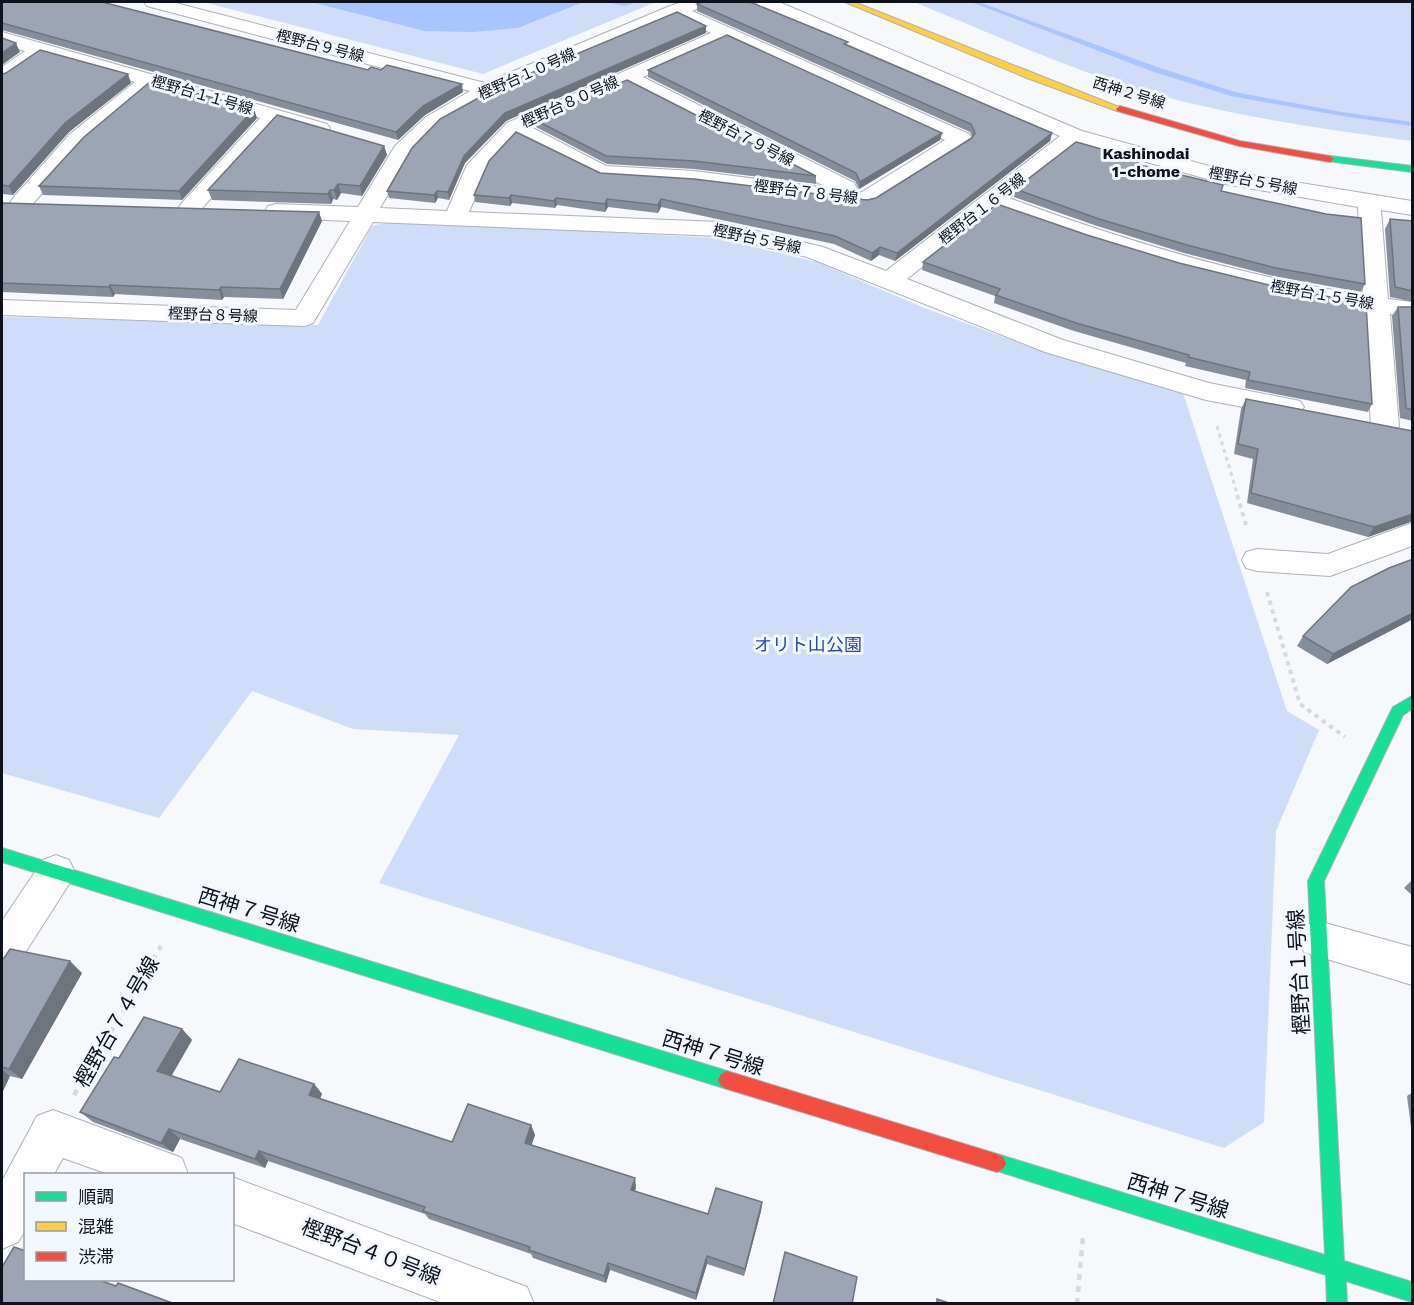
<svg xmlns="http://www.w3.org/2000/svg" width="1414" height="1305" font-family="'Work Sans','Noto Sans JP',sans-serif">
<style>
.green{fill:#cfddf8}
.water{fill:#a8c6fd}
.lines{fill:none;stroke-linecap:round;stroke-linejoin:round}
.stream{fill:#a8c6fd;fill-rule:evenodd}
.street-casing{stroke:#adb1b8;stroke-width:2}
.fast-casing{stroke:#adb1b8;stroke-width:2}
.slow-casing{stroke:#adb1b8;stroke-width:2}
.jam-casing{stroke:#adb1b8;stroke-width:2}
.path-far2{stroke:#d8d9da;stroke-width:3;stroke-dasharray:4 4;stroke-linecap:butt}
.path-far1{stroke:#d8d9da;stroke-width:4;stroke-dasharray:4.5 4.5;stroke-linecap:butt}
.path{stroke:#d8d9da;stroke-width:4.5;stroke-dasharray:6 6;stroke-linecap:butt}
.street{fill:#fefefe;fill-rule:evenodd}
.fast{fill:#16e098;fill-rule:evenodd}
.slow{fill:#ffcf43;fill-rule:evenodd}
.jam{fill:#f24e42;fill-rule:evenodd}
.wall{fill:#878e9b}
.shaded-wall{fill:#6e747e}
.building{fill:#9da5b4;stroke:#6e747e;stroke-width:1.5}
.labels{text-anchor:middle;stroke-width:6;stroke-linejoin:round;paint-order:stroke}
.far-street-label{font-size:15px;fill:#0d121d;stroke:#f3f7fe}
.far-neighbourhood-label{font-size:16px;font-weight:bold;fill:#0d121d;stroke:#f3f7fe}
.park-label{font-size:18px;fill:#234ca6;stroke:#f3f7fe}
.near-street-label{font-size:21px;fill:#0d121d;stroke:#f3f7fe}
</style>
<rect width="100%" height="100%" fill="#f6f8fb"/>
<g class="green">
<polygon points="203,2 310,2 424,31 518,28 584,2 656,2 483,74"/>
<path d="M914,2H1412V141C1307,127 1201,112 1100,77C1037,55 976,27 914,2Z"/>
<polygon points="392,221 717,238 817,262 922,307 1042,351 1183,393 1287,711 1319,730 1276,831 1264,1122 1224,1148 379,883 459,735 353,729 252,691 159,818 2,773 2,317 318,325 372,226"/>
</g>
<polygon class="water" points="310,2 584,2 518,28 473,32 424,31"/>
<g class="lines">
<g class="stream">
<polygon points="605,2 638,2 624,6"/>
<polygon points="971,2 979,2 1157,67 1235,92 1342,112 1412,122 1412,126 1342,116 1231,96 1151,71"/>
</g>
<defs>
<g id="street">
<path d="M144,2H172L485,83L670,6L682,2H706L703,6L692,11L969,134L972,139L969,144L874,204L866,206L694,185L601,179L517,137L488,167L469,212L720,222L823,247L886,271L1060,136L759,6L756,2H779L1082,131L1227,171L1412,201V215L1381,210L1388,299L1412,302V316L1390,314L1399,426L1395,432L1385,435L1375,432L1371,426L1364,310C1237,290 1116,254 995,209L907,279L1063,340L1209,383L1300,401L1304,407L1300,413L1290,416L1206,400L1045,352L807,257L720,236L373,222L313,323L304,326L2,315V300L296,310L350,221L276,218L268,216L265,211L268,206L276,204L358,207L395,146L426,117L470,91L147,6ZM677,17L711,33L507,123L467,165L447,211L380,208L412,154L440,125L494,93ZM727,40L945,140L862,192L855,191L857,188L854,183L643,77ZM627,85L828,188L694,171L606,166L531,127ZM1079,143L1225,184L1358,207L1363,295C1241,276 1125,241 1009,198Z"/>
<polygon points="2,32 327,124 330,128 327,132 320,134 278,123 197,214 189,216 181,214 178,209 181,204 260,118 154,87 86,144 29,208 21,210 13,208 10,203 13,198 70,134 135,82 43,56 9,80 2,82 2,67 25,51 2,44"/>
<polygon points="1412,523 1412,546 1330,576 1257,571 1246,568 1242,560 1246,552 1257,549 1328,554"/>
<polygon points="56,855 69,860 75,872 69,884 16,967 2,973 2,921 43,860"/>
<polygon points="1318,921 1412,947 1412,985 1304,952 1298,939 1304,926"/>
<polygon points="53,1110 182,1158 188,1174 108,1174 63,1158 54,1174 26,1174 26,1229 18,1242 2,1249 2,1181 37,1116"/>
<polygon points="232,1177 527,1287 534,1304 445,1304 232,1223"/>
</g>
<g id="fast">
<polygon points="1330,156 1412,166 1412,172 1327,161 1327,157"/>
<polygon points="1412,696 1412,709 1403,715 1324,881 1344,1261 1412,1282 1412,1302 1346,1281 1347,1304 1327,1304 1326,1275 991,1169 988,1163 991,1157 997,1154 1325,1255 1308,881 1393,707"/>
<polygon points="2,848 727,1071 733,1074 736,1080 733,1086 727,1089 2,862"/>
</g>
<polygon id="slow" points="845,2 854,2 1124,109 1117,111 1027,78"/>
<g id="jam">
<polygon points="1120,106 1240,141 1330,156 1334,159 1330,162 1239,146 1117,111 1116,109"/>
<polygon points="727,1071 997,1154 1003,1157 1006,1163 1003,1169 997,1172 727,1089 721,1086 718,1080 721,1074"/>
</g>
</defs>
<use href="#street" class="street-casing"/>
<use href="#fast" class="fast-casing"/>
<use href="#slow" class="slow-casing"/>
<use href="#jam" class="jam-casing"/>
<polyline class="path-far2" points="1217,426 1238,497"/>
<g class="path-far1">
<polyline points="1237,495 1247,528"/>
<polyline points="1267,592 1300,704 1345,737"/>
</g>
<g class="path">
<polyline points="74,1095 161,946"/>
<polyline points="1077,1304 1083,1236"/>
</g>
<use href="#street" class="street"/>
<use href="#fast" class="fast"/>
<use href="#slow" class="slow"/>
<use href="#jam" class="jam"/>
</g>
<g class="wall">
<polygon points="2,2 332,61 463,92 425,115 398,140 2,30"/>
<polygon points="697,4 848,46 1052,133 1050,141 895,261 879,255 871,261 834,244 661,207 658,213 608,207 605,212 557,205 555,208 512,203 510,206 475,202 474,195 600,173 867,200 876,198 972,137 970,132 697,11"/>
<polygon points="706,33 506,121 465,163 449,200 438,198 435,203 389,198 387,191 412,148"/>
<polygon points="648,70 942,133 940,140 859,189 855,181 648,77"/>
<polygon points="2,74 131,83 69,132 13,195 2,194"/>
<polygon points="257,118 182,200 43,195 39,186"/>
<polygon points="535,120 816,176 816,184 694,169 607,164 536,127"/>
<polygon points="384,146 387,155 362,196 341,193 337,200 333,199 331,204 212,200 208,190"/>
<polygon points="1138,165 1221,191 1365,284 1361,292 1273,276 1184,253 1097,226 1014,197 1015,189"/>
<polygon points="2,203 322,221 283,299 224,297 222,300 115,294 113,297 2,292"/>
<polygon points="1390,219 1413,221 1413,302 1390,297 1385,229"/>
<polygon points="923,262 1372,404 1368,412 1245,388 1246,380 1185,366 1186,363 1074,331 994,303 995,296 922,270"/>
<polygon points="1398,307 1413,307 1413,421 1400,418 1392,316"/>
<polygon points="1246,399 1413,431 1413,521 1368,537 1247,503 1253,459 1234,454 1241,409"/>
<polygon points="1413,559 1413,619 1327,664 1297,646 1303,636"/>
<polygon points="1413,879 1413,896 1404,888"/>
<polygon points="4,958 82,973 22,1079 10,1076 2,1093 2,959"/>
<polygon points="182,1029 192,1040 171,1076 220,1092 314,1084 322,1094 320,1099 452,1142 531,1125 535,1135 531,1145 636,1187 635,1191 708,1214 762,1202 761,1211 744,1276 707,1264 696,1300 610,1270 606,1283 533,1258 531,1254 429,1219 425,1214 268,1161 265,1168 180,1139 173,1152 93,1122 80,1112 119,1058"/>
<polygon points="1413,1092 1413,1143 1407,1096"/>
</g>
<g class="shaded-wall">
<polygon points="706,26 706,33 506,121 465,163 449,200 448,192 464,156 505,113"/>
<polygon points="16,43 20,52 2,65 2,53"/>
<polygon points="128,74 131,83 69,132 13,195 9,186 65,123"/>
<polygon points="462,84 463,92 425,115 398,140 396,132 423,106"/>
<polygon points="254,109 257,118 182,200 179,191"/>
<polygon points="942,133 940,140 859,189 860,182"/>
<polygon points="1052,133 1050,141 895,261 897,253"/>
<polygon points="384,146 387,155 362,196 360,186"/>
<polygon points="338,184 341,193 337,200 334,190"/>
<polygon points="330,190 333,199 331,204 328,194"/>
<polygon points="437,191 438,198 435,203 434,195"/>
<polygon points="511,195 512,203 510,206 509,198"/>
<polygon points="556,198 557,205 555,208 554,201"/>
<polygon points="607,199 608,207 605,212 605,204"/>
<polygon points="661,199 661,207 658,213 658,205"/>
<polygon points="319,212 322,221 283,299 280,289"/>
<polygon points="880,247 879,255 871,261 872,253"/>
<polygon points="110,285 115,294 113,297 109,287"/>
<polygon points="221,287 224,297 222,300 219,290"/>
<polygon points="1413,514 1413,521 1368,537 1374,527"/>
<polygon points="1413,613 1413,619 1327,664 1333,654"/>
<polygon points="70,961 82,973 22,1079 9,1069"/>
<polygon points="182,1029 192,1040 168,1082 157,1071"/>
<polygon points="2,1070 10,1076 2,1093"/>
<polygon points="314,1084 322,1094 317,1105 309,1095"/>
<polygon points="531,1125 535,1135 529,1153 525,1143"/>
<polygon points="169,1129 180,1139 173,1152 161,1143"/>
<polygon points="259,1151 268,1161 265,1168 255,1159"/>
<polygon points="635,1178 636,1187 633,1199 631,1190"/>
<polygon points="762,1202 761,1211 744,1276 745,1269"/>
<polygon points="707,1256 707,1264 696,1300 696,1293"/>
<polygon points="608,1263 610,1270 606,1283 604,1276"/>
</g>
<g class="building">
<polygon points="2,2 102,2 368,70 371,67 381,70 387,65 462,84 423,106 396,132 2,23"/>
<polygon points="702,2 750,2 848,42 844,44 1052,133 897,253 880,247 872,253 835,236 661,199 658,205 607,199 605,204 556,198 554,201 511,195 509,198 474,195 489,161 516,132 600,173 694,179 867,200 876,198 972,138 975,133 971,124 697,4"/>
<polygon points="677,12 706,26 505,113 464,156 448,192 437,191 434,195 387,191 412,148 440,119 502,85"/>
<polygon points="727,35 942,133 860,182 856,173 648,70"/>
<polygon points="2,38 16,43 2,53"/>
<polygon points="40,50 128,74 65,123 9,186 2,185 2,74 6,73"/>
<polygon points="627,80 816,176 694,161 606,156 535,120"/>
<polygon points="151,81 254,109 179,191 39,186 84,137"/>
<polygon points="277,115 384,146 360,186 338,184 334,190 330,190 328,194 208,190"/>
<polygon points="1076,142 1080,143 1140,160 1136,164 1223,185 1221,191 1326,214 1361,218 1365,284 1276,268 1187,245 1099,219 1015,189"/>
<polygon points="2,203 319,212 280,289 221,287 219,290 110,285 109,287 2,283"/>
<polygon points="997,204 1087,235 1179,263 1273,286 1366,304 1372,404 1248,380 1250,372 1188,357 1189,355 1076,323 996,295 1000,289 923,262"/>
<polygon points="1390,219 1413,221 1413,291 1395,287"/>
<polygon points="1398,307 1413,307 1413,410 1406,408"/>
<polygon points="1246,399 1413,431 1413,514 1374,527 1251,493 1258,449 1238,444"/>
<polygon points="1413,559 1413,613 1333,654 1303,636 1351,587 1389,568"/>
<polygon points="10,949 70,961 9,1069 2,1067 2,959 4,958"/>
<polygon points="144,1017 182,1029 157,1071 220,1092 239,1059 314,1084 309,1095 452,1142 468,1104 531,1125 525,1143 635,1178 631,1190 708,1214 716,1188 762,1202 745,1269 707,1256 696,1293 608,1263 604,1276 529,1250 530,1247 423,1211 425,1207 259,1151 255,1159 169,1129 161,1143 80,1112 114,1057 119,1058"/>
<polygon points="14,1247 26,1251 26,1280 99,1280 116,1286 118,1283 175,1304 2,1304 2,1267"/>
<polygon points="785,1252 857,1277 852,1304 773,1304"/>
<polygon points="937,1299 952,1304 937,1304"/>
</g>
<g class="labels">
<g class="far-street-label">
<text transform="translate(320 46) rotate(14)" y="5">樫野台９号線</text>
<text transform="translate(527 74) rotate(-24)" y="5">樫野台１０号線</text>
<text transform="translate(1129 93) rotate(17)" y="5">西神２号線</text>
<text transform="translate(202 95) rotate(16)" y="5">樫野台１１号線</text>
<text transform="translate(570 102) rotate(-24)" y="5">樫野台８０号線</text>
<text transform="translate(746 138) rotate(27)" y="5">樫野台７９号線</text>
<text transform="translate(1253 181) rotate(11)" y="5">樫野台５号線</text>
<text transform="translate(806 192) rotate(7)" y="5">樫野台７８号線</text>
<text transform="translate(982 209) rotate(-38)" y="5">樫野台１６号線</text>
<text transform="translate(757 239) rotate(12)" y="5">樫野台５号線</text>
<text transform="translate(1322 295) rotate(10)" y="5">樫野台１５号線</text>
<text transform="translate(213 315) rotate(2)" y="5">樫野台８号線</text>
</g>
<g class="far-neighbourhood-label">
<text x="1146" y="159">Kashinodai<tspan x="1146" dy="18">1-chome</tspan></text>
</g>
<g class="park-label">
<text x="808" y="651">オリト山公園</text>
</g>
<g class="near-street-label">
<text transform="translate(249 910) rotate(17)" y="7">西神７号線</text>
<text transform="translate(1299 972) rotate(-93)" y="7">樫野台１号線</text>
<text transform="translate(117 1022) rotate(-60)" y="7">樫野台７４号線</text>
<text transform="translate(713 1053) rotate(17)" y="7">西神７号線</text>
<text transform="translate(1178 1196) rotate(17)" y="7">西神７号線</text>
<text transform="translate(371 1252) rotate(21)" y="7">樫野台４０号線</text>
</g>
</g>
<rect width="1414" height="1305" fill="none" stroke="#0d121d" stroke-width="6"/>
<rect x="24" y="1173" width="210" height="108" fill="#f3f7fe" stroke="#979ba4" stroke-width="1.5"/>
<rect x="36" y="1192" width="30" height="9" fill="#16e098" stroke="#979ba4" stroke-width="1.5"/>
<text x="78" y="1203" font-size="18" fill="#0d121d">順調</text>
<rect x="36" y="1222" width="30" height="9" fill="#ffcf43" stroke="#979ba4" stroke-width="1.5"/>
<text x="78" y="1233" font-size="18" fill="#0d121d">混雑</text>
<rect x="36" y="1252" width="30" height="9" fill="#f24e42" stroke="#979ba4" stroke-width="1.5"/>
<text x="78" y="1263" font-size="18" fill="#0d121d">渋滞</text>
</svg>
